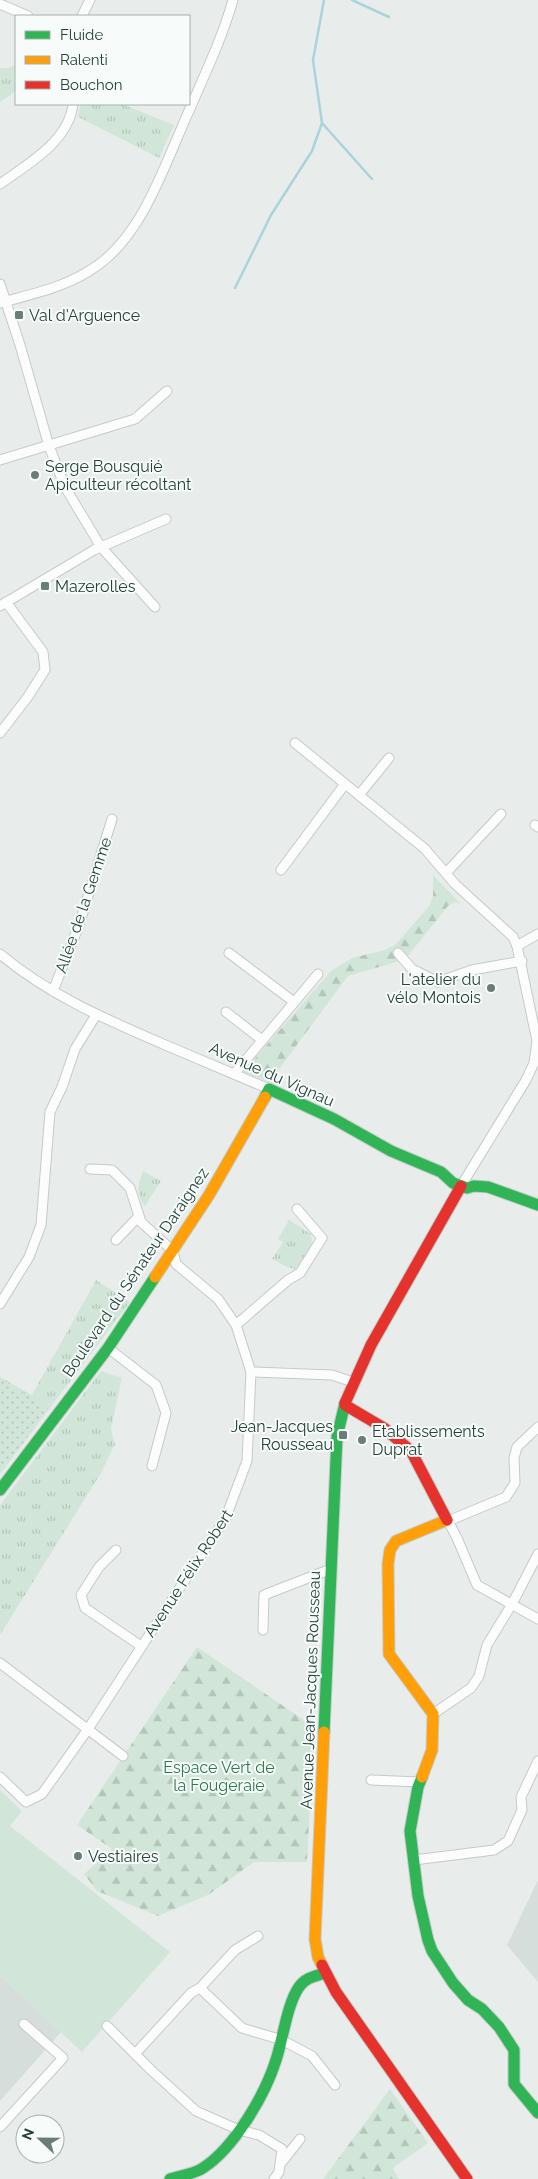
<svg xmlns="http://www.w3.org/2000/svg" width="538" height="2179" font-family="Raleway,sans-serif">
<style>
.built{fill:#d6dedb}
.grass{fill:url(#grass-tufts)}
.forest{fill:url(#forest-firs)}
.park{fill:url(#park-dots)}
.garden{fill:#d1e6d8}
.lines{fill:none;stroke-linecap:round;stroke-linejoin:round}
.stream{stroke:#a9d4db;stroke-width:2.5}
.street-casing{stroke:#c5cac8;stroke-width:11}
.fast-casing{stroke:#c3cbc8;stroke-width:13}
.slow-casing{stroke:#c3cbc8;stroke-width:13}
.jam-casing{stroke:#c3cbc8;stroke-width:13}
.street{stroke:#fcfcfc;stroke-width:9}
.fast{stroke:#30b455;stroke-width:11}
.slow{stroke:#ff9f0a;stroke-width:11}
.jam{stroke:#e5322d;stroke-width:11}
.poi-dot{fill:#697e78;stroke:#f7fbf9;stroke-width:2}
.labels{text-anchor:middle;stroke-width:4;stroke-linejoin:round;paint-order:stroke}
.poi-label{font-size:16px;fill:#24423a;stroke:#f7fbf9;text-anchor:start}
.street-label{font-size:16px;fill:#24423a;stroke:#f7fbf9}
.park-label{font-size:16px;fill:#2d7a4b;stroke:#f7fbf9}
</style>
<defs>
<pattern id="grass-tufts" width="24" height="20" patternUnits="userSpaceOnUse" patternTransform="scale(1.25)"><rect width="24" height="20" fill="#d1e6d8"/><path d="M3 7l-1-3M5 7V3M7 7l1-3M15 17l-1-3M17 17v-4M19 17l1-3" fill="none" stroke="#b3c6ba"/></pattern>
<pattern id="forest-firs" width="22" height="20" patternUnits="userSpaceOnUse" patternTransform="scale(1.25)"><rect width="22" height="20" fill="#d1e6d8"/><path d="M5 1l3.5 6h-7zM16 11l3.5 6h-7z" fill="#b3c6ba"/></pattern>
<pattern id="park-dots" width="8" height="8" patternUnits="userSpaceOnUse" patternTransform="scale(1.25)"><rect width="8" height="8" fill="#d1e6d8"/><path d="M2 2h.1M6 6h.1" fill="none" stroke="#b3c6ba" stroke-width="1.8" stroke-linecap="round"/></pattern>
</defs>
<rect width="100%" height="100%" fill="#e8edeb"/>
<g class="built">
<polygon points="538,1880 538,1982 507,1945"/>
<polygon points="0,1976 61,2032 0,2101"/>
</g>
<g class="grass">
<polygon points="16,64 16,91 0,102 0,68 9,68"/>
<polygon points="81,104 122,104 174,125 159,158 78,117"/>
<path d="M143,1171L161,1181L145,1206C135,1194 138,1184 143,1171Z"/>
<path d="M289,1220L311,1234C314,1250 308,1261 294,1269L285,1266L272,1259L283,1242L278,1239Z"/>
<polygon points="96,1280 130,1302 0,1474 0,1377 32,1395"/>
<polygon points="101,1371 122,1378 111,1429 115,1444 101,1473 0,1635 0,1505"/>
</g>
<g class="forest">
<polygon points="433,875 461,904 455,902 448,906 407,957 400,961 348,976 279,1069 277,1079 281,1087 243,1072 331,971 352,958 385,950 395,945 430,905 433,896"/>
<polygon points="197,1647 314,1727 307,1862 254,1862 208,1895 158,1916 97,1891 84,1874 112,1849 77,1825"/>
<polygon points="390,2089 428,2143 393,2168 399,2179 323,2179"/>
</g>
<polygon class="park" points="0,1378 49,1409 0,1474"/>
<polygon class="garden" points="0,1790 22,1811 10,1826 170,1952 82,2052 0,1976"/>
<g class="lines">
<g class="stream">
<polyline points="352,0 389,17"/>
<polyline points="322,123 372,179"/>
<polyline points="235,288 271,215 312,151 322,123 313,60 324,0"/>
</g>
<defs>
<g id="street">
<polyline points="0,4 28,16"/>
<polyline points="82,16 90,0"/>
<path d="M0,184C28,164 69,141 73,104"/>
<polyline points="0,284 20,345 49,446 65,487 101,547 155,607"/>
<path d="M0,303C35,293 68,287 98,265C142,234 164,167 185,120C202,80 221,42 233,0"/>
<polyline points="0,460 135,419 167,391"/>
<polyline points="0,606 94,550 166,519"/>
<polyline points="0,733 27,698 45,670 43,652 6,602"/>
<polyline points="295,743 425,849 455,884 513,937 517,946 537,1041 534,1063 526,1080 461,1186"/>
<polyline points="359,795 389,758"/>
<polyline points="535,825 538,827"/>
<polyline points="281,870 345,784"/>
<polyline points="446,873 501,814"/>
<polyline points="517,946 538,934"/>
<polyline points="229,953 294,1002"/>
<polyline points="398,953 412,969 438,982 472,970 522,961"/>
<path d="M0,954C49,995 105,1019 163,1044C199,1059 234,1074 269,1089"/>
<polyline points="53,991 79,925 112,819"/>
<polyline points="226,1012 262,1040"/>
<polyline points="234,1074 318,974"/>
<polyline points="116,1240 139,1216"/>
<polyline points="0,1304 29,1257 41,1225 50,1112 62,1087 75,1049 96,1015"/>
<polyline points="236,1325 288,1280 300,1273 322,1238 297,1209"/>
<polyline points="108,1348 156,1385 166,1413 152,1466"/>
<polyline points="251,1372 332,1375 353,1382"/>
<polyline points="538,1427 517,1447 514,1458 515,1483 506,1497 448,1521 457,1538 477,1585 538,1619"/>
<polyline points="116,1550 99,1567 81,1595 85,1608 141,1646"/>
<polyline points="263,1630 264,1595 331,1569"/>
<polyline points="0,1663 123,1756"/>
<polyline points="433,1714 471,1688 479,1676 487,1645 512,1604 538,1554"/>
<polyline points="0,1777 26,1802 42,1794 88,1729 226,1517 247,1461 251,1372 236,1325 218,1299 176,1264 173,1251 141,1222 130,1188 112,1170 90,1169"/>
<polyline points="371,1780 420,1782"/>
<polyline points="414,1860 494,1850 508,1841 522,1810 521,1797 538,1761"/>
<polyline points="258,1936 235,1950 200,1988 242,2028 282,2040 312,2056 335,2085"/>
<polyline points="107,2026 151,2070 196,2111 239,2130 259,2135 282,2149 279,2172 274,2179"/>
<polyline points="135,2054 191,1993 200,1988"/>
<polyline points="0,2127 63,2058 24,2024"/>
<polyline points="282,2162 300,2139"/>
</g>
<g id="fast">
<polyline points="265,1097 269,1089 334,1119 391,1151 441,1172 453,1183 467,1188 474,1186 488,1187 538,1205"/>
<polyline points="0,1490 108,1348 155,1277"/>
<polyline points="324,1732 337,1437 345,1403"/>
<polyline points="422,1777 418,1787 410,1831 418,1896 428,1940 432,1951 453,1983 468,2000 482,2009 499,2027 514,2050 514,2084 538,2113"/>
<path d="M170,2179C180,2176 194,2174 203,2168C234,2148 265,2095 276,2060C283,2039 287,2004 299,1987C305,1978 315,1976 325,1973"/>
</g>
<g id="slow">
<polyline points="155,1277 209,1195 265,1097"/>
<polyline points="422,1777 432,1750 433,1714 389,1654 388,1564 390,1550 396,1541 447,1520"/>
<polyline points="322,1965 318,1957 315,1939 324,1732"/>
</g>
<g id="jam">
<polyline points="345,1403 371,1345 461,1186"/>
<polyline points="345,1405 384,1428 411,1451 447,1520"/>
<polyline points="322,1965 336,1992 467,2179"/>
</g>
</defs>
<use href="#street" class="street-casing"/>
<use href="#fast" class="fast-casing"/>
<use href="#slow" class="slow-casing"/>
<use href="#jam" class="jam-casing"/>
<use href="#street" class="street"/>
<use href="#fast" class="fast"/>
<use href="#slow" class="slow"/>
<use href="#jam" class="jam"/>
</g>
<g class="poi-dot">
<rect x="14" y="310" width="10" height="10" rx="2.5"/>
<circle cx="35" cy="475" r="5"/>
<rect x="40" y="581" width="10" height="10" rx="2.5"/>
<circle cx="491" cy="988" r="5"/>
<rect x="338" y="1430" width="10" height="10" rx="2.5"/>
<circle cx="362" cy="1440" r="5"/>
<circle cx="78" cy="1856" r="5"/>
</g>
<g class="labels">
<g class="poi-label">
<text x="29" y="321">Val d'Arguence</text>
<text x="45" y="472">Serge Bousquié<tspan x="45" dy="18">Apiculteur récoltant</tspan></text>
<text x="55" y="592">Mazerolles</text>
<text x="481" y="985" text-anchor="end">L'atelier du<tspan x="481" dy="18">vélo Montois</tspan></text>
<text x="333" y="1432" text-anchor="end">Jean-Jacques<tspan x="333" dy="18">Rousseau</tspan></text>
<text x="372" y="1437">Etablissements<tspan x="372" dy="18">Duprat</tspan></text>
<text x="88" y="1862">Vestiaires</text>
</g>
<g class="street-label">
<text transform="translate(83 905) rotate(-71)" y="6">Allée de la Gemme</text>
<text transform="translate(272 1074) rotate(24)" y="6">Avenue du Vignau</text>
<text transform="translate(135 1272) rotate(-56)" y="6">Boulevard du Sénateur Daraignez</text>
<text transform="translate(188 1573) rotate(-57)" y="6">Avenue Félix Robert</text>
<text transform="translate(310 1690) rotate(-88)" y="6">Avenue Jean-Jacques Rousseau</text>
</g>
<g class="park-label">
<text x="219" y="1773">Espace Vert de<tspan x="219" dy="18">la Fougeraie</tspan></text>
</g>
</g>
<rect x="15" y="15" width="175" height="90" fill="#f7fbf9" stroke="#a3b1ad"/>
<rect x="25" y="31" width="25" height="8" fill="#30b455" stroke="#a3b1ad"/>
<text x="60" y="40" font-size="15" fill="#24423a">Fluide</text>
<rect x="25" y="56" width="25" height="8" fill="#ff9f0a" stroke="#a3b1ad"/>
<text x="60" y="65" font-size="15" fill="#24423a">Ralenti</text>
<rect x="25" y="81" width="25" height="8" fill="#e5322d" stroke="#a3b1ad"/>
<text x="60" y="90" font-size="15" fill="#24423a">Bouchon</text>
<g transform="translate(40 2139) rotate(292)"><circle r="24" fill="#f7fbf9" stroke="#a3b1ad"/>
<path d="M0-4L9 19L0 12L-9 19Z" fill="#697e78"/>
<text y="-8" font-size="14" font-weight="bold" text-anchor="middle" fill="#24423a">N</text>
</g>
</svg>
